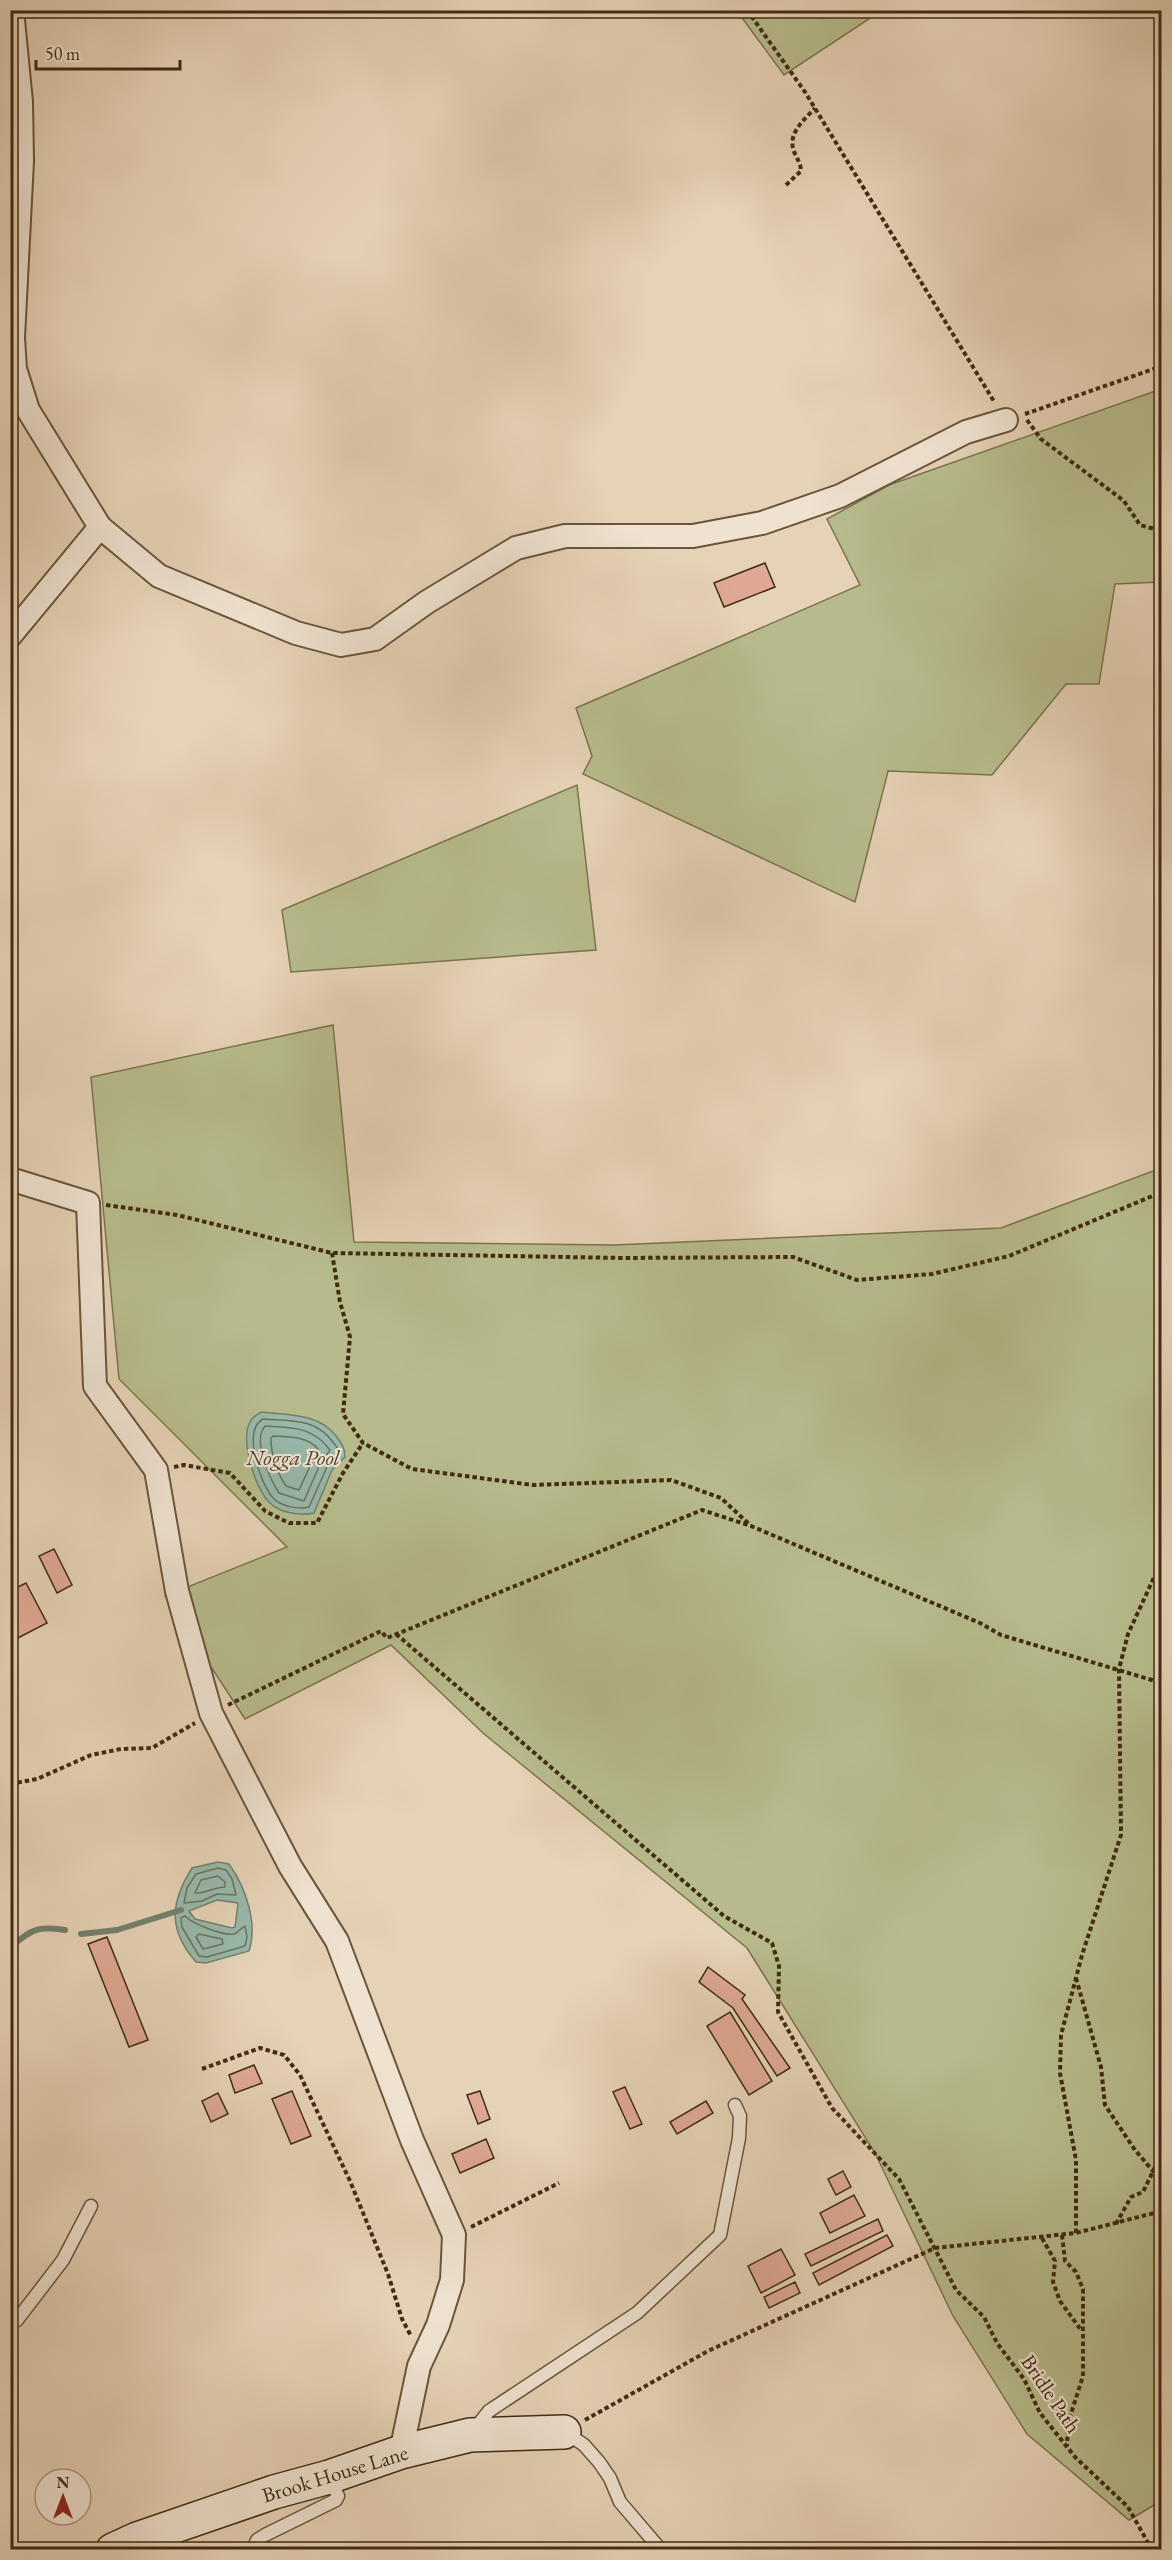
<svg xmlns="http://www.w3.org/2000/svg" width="1172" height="2560" font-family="'EB Garamond',serif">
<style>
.green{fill:#b7bb8c;stroke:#7c734f;stroke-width:1.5}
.water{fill:#97b8ab;stroke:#74806e;stroke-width:1.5;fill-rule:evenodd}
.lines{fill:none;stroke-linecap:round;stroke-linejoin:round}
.shore{stroke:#6c725e;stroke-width:1.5}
.stream{stroke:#74806e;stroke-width:6}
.building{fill:#dfa894;stroke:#402b12;stroke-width:1.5}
.lane-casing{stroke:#6a553b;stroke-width:15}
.street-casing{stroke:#6a553b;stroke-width:26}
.secondary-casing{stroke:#402b12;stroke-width:36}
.path{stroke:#402b12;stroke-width:4;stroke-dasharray:4.5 3;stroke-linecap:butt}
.lane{stroke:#efe2d0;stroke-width:12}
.street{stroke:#efe2d0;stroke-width:22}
.secondary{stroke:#efe2d0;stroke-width:33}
.labels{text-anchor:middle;stroke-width:4.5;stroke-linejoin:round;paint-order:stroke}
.street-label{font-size:21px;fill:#402b12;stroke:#efe2d0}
.water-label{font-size:22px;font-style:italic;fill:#514731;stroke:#efe2d0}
</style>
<rect width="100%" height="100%" fill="#e6d2b6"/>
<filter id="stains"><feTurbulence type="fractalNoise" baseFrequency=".00333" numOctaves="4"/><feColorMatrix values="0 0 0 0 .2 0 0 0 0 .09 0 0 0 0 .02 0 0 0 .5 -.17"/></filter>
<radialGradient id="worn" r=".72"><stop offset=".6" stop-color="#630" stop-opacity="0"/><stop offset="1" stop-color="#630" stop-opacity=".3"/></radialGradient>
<g class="green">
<polygon points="737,11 881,11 784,75"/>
<polygon points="1161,389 1161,582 1115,584 1099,684 1066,684 992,775 888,771 855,902 583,774 592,756 576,708 860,585 827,519 889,485"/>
<polygon points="577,785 596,950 291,972 282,910"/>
<polygon points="333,1025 354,1242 614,1245 1001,1228 1161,1168 1161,2501 1129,2520 1027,2434 953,2316 875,2153 747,1948 483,1733 391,1645 245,1719 165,1596 287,1547 119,1379 91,1077"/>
</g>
<g class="water">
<path d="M261,1412C287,1415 319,1413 336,1436C341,1443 345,1447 345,1457L332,1470L314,1513C300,1516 279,1513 269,1502C255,1488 240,1440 250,1422C252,1417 257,1415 261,1412Z"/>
<path d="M218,1862L229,1864C246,1888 258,1923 249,1951L206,1963L196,1962C168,1930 170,1903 192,1868ZM217,1900L238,1903L235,1927L232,1928L195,1919L189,1911Z"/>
</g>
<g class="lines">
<g class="shore">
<path d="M263,1419C291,1421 315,1418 333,1442C337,1447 339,1449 338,1455L327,1467L309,1507C299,1510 280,1506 273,1498C260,1483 242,1430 263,1419Z"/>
<path d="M265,1426C292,1428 312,1426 330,1450L320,1464L304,1501L279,1493C270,1479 252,1441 265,1426Z"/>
<path d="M273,1436C288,1437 308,1436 318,1449L299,1490L286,1486C276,1471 271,1457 271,1438Z"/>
<polygon points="218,1868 226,1870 232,1879 236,1895 217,1894 202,1901 184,1903 187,1888 196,1874"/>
<path d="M218,1876L225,1882V1887C216,1887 202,1894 195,1893L201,1880Z"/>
<path d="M185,1916C193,1924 223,1936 234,1934C239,1932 241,1928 245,1926L247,1937L245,1946L207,1957L199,1956L182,1927L181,1918Z"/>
<polygon points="199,1934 222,1939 223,1944 203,1949 196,1937"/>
</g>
<g class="stream">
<polyline points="81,1934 117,1930 181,1910"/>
<path d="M10,1947C33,1929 36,1926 65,1930"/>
</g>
</g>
<g class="building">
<polygon points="765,563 775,587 724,607 714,583"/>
<polygon points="54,1549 72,1585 57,1593 39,1556"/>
<polygon points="26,1583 47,1623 12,1641 10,1591"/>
<polygon points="107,1937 148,2040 129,2047 88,1944"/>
<polygon points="708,1967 745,1995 742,1999 790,2068 777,2076 733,2008 699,1982"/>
<polygon points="730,2012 772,2081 749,2095 707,2026"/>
<polygon points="254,2065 262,2083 235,2093 229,2075"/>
<polygon points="625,2087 642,2124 630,2129 613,2092"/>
<polygon points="292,2091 311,2136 291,2144 272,2099"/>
<polygon points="480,2091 490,2119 478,2124 467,2095"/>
<polygon points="218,2093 228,2114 211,2122 202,2101"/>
<polygon points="706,2101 713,2113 677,2134 670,2122"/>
<polygon points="486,2139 494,2158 460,2173 452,2154"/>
<polygon points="843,2171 851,2187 836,2195 828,2179"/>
<polygon points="854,2195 865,2216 830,2233 820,2213"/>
<polygon points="878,2219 883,2231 811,2266 805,2254"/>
<polygon points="887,2235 893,2246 819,2285 813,2273"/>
<polygon points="781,2249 795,2275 761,2293 748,2266"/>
<polygon points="795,2282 800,2293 769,2308 764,2297"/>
</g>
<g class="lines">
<defs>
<g id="lane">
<polyline points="10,2325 17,2320 63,2260 91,2206"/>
<polyline points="473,2431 489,2411 637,2313 720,2235 739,2138 740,2116 735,2105"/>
<polyline points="565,2432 584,2445 599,2462 610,2478 620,2502 661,2550"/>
<polyline points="253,2550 257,2540 265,2535 336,2500 338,2496 330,2479"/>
</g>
<g id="street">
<polyline points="12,10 21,102 22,161 13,338 15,369 28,410 100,527 159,576 296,633 341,645 375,639 427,602 516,548 565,536 693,536 762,523 840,496 966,432 1006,420"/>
<polyline points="10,636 100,527"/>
<polyline points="10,1179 88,1203 95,1386 156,1470 177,1591 211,1713 290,1866 337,1941 412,2140 454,2235 452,2280 438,2325 419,2366 401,2452"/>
</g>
<polyline id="secondary" points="113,2550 137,2539 274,2492 329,2477 401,2452 470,2435 564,2432"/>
</defs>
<use href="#lane" class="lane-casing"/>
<use href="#street" class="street-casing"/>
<use href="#secondary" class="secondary-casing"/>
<g class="path">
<polyline points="747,10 805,92 995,403"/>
<path d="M786,185L801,171C801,162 795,157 793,148C789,132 805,119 815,108"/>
<polyline points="1025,414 1162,366"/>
<polyline points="1027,420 1041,439 1124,501 1140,525 1162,531"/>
<polyline points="106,1205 177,1215 332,1253 624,1258 793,1257 857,1280 932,1274 1009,1256 1162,1192"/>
<polyline points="332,1253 340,1302 350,1337 343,1414 363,1443 412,1469 533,1485 671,1480 721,1498 749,1524"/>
<polyline points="174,1467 184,1465 230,1473 265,1511 289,1523 317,1523 343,1473 363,1443"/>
<polyline points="396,1634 724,1916 772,1943 779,1966 778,2012 832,2108 899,2179 956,2290 984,2317 997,2343 1024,2379 1040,2413 1075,2457 1128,2507 1152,2550"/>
<polyline points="228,1705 381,1631 387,1638 702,1510 751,1526 980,1623 1001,1635 1162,1683"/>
<polyline points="10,1784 37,1779 91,1755 121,1749 152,1748 195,1723"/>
<polyline points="1076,1978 1101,2067 1105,2105 1135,2150 1153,2171 1162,2174"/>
<polyline points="202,2069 260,2048 284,2055 300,2075 350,2181 388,2274 402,2319 411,2336"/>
<polyline points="1116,2224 1131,2197 1143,2192 1162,2153"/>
<polyline points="471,2227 559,2183"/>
<polyline points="1076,2233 1076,2160 1060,2073 1061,2035 1082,1955 1121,1835 1119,1669 1128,1634 1162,1560"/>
<polyline points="1062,2235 1065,2261 1076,2272 1083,2289 1083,2376 1068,2423 1067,2446"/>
<polyline points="1042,2238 1055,2261 1053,2282 1060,2301 1081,2330"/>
<polyline points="585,2420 708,2351 935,2248 1076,2233 1162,2211"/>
</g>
<use href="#lane" class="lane"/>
<use href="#street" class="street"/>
<use href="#secondary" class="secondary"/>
</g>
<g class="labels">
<g class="street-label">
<text transform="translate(1051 2394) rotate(56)" y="7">Bridle Path</text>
<text transform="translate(335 2474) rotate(-17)" y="7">Brook House Lane</text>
</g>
<g class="water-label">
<text x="293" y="1465">Nogga Pool</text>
</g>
</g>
<rect width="1172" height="2560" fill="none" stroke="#e6d2b6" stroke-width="36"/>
<rect x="12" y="12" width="1148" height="2536" fill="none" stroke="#402b12" stroke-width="3"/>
<rect x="18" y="18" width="1136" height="2524" fill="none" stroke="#402b12" stroke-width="1.5"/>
<g transform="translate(63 2497)"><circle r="28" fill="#efe2d0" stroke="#a99984" stroke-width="1.5"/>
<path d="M0-4.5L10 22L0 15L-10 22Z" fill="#8f2418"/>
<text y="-9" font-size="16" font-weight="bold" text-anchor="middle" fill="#402b12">N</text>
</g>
<path d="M36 60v9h144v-9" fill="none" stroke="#402b12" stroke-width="3"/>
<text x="45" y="60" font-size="18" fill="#402b12" stroke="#efe2d0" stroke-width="4.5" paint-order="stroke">50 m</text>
<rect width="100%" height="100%" filter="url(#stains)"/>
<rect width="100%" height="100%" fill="url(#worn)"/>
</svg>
